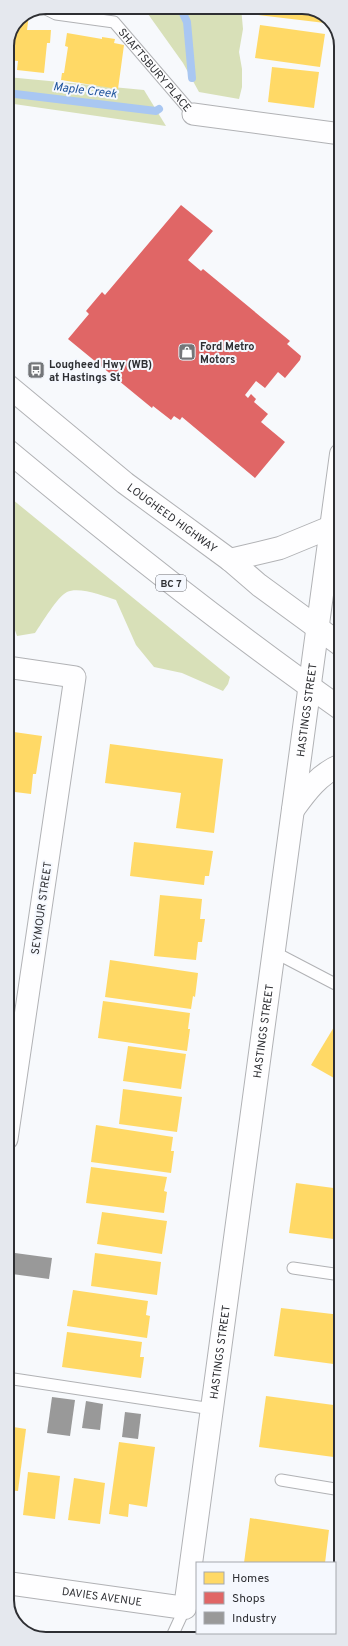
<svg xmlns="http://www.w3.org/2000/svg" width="348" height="1646" font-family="Overpass,sans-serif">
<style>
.forest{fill:#d8e0b8}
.homes{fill:#ffd966}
.shops{fill:#e06666}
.industry{fill:#999}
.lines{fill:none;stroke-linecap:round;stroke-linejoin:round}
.stream{stroke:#a9c7f2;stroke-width:8}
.lane-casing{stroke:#b1b2b5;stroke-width:13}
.street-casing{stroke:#b1b2b5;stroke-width:23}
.secondary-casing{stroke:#b1b2b5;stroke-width:24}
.primary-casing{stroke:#b1b2b5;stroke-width:24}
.lane{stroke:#fefeff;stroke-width:11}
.street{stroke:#fefeff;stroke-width:21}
.secondary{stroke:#fefeff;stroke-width:22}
.primary{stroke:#fefeff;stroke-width:22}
.labels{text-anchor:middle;stroke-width:4;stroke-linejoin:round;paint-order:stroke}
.shield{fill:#f5f8fe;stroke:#6a6b70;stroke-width:1}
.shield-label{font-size:10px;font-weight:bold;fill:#2e2f33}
.street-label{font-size:11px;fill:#2e2f33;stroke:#f5f8fe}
.poi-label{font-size:11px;font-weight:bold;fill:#2e2f33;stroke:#f5f8fe;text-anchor:start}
.water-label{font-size:12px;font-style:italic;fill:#1f549c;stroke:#f5f8fe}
.rim{fill:none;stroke:#2e2f33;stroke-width:2}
</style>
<rect width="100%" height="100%" fill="#f7f9fc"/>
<g class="forest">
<polygon points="143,7 241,7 243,29 239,52 242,69 242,87 239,99 199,92 183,63"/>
<polygon points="7,77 144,90 166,126 7,103"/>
<path d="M7,495L230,677L228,684L223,691L182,673L154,667L136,645L116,600C105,596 78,586 67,592C57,597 42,623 35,633L17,636L11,619L13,595V571L7,549Z"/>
</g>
<g class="homes">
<polygon points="93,7 114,7 113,11"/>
<polygon points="259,7 307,7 326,17 325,23 258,15"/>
<polygon points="29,14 27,30 51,30 50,43 47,43 44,73 17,70 18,61 7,60 7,46 19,18"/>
<polygon points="260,25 325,34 320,67 255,58"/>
<polygon points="67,33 102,39 102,37 115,39 114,43 124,45 118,89 61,80 62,73 64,73 68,47 65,46"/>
<polygon points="272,67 319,72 314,108 268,102"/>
<polygon points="7,731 42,736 36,774 33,774 31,794 7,791"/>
<polygon points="110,744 223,759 214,833 176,828 181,793 105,783"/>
<polygon points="134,842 213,851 209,876 205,876 204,885 130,876"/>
<polygon points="160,895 202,899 200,919 205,919 202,942 198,942 196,960 154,956"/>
<polygon points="110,960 198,973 195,997 193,996 191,1009 105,997"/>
<polygon points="103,1001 190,1013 188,1029 190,1029 187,1051 98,1038"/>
<polygon points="337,1022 341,1024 341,1082 311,1065"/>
<polygon points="128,1046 186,1054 181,1089 123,1081"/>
<polygon points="123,1089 182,1097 177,1132 119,1124"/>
<polygon points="96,1125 173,1137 171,1151 174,1151 171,1173 91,1162"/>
<polygon points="91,1167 167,1177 164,1191 167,1192 164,1213 86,1203"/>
<polygon points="296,1183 341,1189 341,1240 289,1233"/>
<polygon points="102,1212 167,1221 162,1254 97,1244"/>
<polygon points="95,1253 161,1262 157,1295 91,1286"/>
<polygon points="73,1290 148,1301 146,1315 150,1316 147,1338 67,1326"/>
<polygon points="281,1308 341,1315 341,1365 274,1356"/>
<polygon points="67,1332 142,1342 140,1357 144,1357 141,1378 62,1367"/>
<polygon points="266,1396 341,1406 341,1458 259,1447"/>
<polygon points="7,1426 26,1429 18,1491 7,1490"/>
<polygon points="119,1442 155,1447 147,1507 129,1504 128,1517 109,1514"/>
<polygon points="28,1472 60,1476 55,1519 23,1515"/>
<polygon points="74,1478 105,1483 100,1524 68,1520"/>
<polygon points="250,1518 329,1530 325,1563 244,1563"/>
</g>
<polygon class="shops" points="181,205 213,231 188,260 201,271 203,269 290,341 287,344 301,356 300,360 285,378 278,372 265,388 256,381 245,395 248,398 251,394 256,399 254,402 268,414 261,422 285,442 255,478 182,417 180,420 174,416 171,420 153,406 152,408 68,339 89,314 86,311 102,292 105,295"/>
<g class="industry">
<polygon points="15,1253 52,1258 49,1279 12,1274"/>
<polygon points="52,1397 75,1400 70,1436 47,1433"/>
<polygon points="86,1401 103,1404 100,1430 82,1428"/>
<polygon points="125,1412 141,1414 138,1439 122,1437"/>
</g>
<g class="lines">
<g class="stream">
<polyline points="180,7 187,22 192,78"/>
<polyline points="7,93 156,111 159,109"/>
</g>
<defs>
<g id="lane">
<path id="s1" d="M44,8L56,14L114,22L193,114"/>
<polyline points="340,863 341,864"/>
<polyline points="274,952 341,987"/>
<polyline points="293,1268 341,1275"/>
<polyline points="7,1378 212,1409"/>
<polyline points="281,1480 341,1490"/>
<polyline points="172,1639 173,1634 185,1608"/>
</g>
<g id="street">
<polyline points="193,114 341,134"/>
<polyline points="7,667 75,677 7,1139"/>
</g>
<g id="secondary">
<path id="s2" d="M7,1583L185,1608L341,454"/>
</g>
<g id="primary">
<path id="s3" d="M7,385L125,483L230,560L259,585L341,645"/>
<path d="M7,450C115,540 226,628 341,709"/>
<polyline points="230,560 280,548 331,527"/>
<path d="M293,810C306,792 319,774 341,765"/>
</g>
</defs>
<use href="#lane" class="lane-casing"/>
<use href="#street" class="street-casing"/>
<use href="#secondary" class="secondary-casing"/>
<use href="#primary" class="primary-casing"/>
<use href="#lane" class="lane"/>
<use href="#street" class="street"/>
<use href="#secondary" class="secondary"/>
<use href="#primary" class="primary"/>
</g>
<defs>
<symbol id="shop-square" viewBox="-11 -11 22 22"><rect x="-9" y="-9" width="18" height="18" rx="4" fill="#747679" stroke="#f5f8fe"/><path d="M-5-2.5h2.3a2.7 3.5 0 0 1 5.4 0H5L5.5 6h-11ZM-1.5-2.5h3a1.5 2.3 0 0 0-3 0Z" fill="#fff"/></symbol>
<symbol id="bus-square" viewBox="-11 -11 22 22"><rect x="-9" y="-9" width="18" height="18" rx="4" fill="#747679" stroke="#f5f8fe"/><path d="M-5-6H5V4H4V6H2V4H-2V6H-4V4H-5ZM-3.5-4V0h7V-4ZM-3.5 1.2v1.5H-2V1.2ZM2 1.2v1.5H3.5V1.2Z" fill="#fff"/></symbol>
</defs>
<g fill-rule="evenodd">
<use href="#shop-square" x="177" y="342" width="20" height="20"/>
<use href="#bus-square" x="26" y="360" width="20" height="20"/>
</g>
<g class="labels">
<rect class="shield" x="156" y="575" width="30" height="16" rx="3"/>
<g class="shield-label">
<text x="171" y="587">BC 7</text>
</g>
<g class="street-label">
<text dy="4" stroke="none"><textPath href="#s1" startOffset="135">SHAFTSBURY PLACE</textPath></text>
<text dy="4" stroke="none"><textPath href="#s3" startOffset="212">LOUGHEED HIGHWAY</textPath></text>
<text dy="4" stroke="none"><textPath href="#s2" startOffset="1086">HASTINGS STREET</textPath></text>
<text transform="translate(41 908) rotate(-82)" y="4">SEYMOUR STREET</text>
<text dy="4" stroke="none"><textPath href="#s2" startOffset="762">HASTINGS STREET</textPath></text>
<text dy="4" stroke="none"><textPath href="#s2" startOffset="438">HASTINGS STREET</textPath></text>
<text dy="4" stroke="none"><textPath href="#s2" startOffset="96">DAVIES AVENUE</textPath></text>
</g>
<g class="poi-label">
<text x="200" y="350">Ford Metro<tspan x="200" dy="13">Motors</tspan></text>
<text x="49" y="368">Lougheed Hwy (WB)<tspan x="49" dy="13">at Hastings St</tspan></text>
</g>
<g class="water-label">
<text transform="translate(85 90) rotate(7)" y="4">Maple Creek</text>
</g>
</g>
<path d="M0 0H348V1646H0ZM46 14H302A32 32 0 0 1 334 46V1600A32 32 0 0 1 302 1632H46A32 32 0 0 1 14 1600V46A32 32 0 0 1 46 14Z" fill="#e5e8ee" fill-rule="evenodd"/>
<path class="rim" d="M46 14H302A32 32 0 0 1 334 46V1600A32 32 0 0 1 302 1632H46A32 32 0 0 1 14 1600V46A32 32 0 0 1 46 14Z"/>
<rect x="196" y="1562" width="140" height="72" fill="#f5f8fe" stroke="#a5a8ad"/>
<rect x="204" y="1572" width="20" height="12" fill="#ffd966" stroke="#a5a8ad"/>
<text x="232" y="1582" font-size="12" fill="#2e2f33">Homes</text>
<rect x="204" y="1592" width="20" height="12" fill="#e06666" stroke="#a5a8ad"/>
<text x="232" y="1602" font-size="12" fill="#2e2f33">Shops</text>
<rect x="204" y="1612" width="20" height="12" fill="#999999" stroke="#a5a8ad"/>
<text x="232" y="1622" font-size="12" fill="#2e2f33">Industry</text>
</svg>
